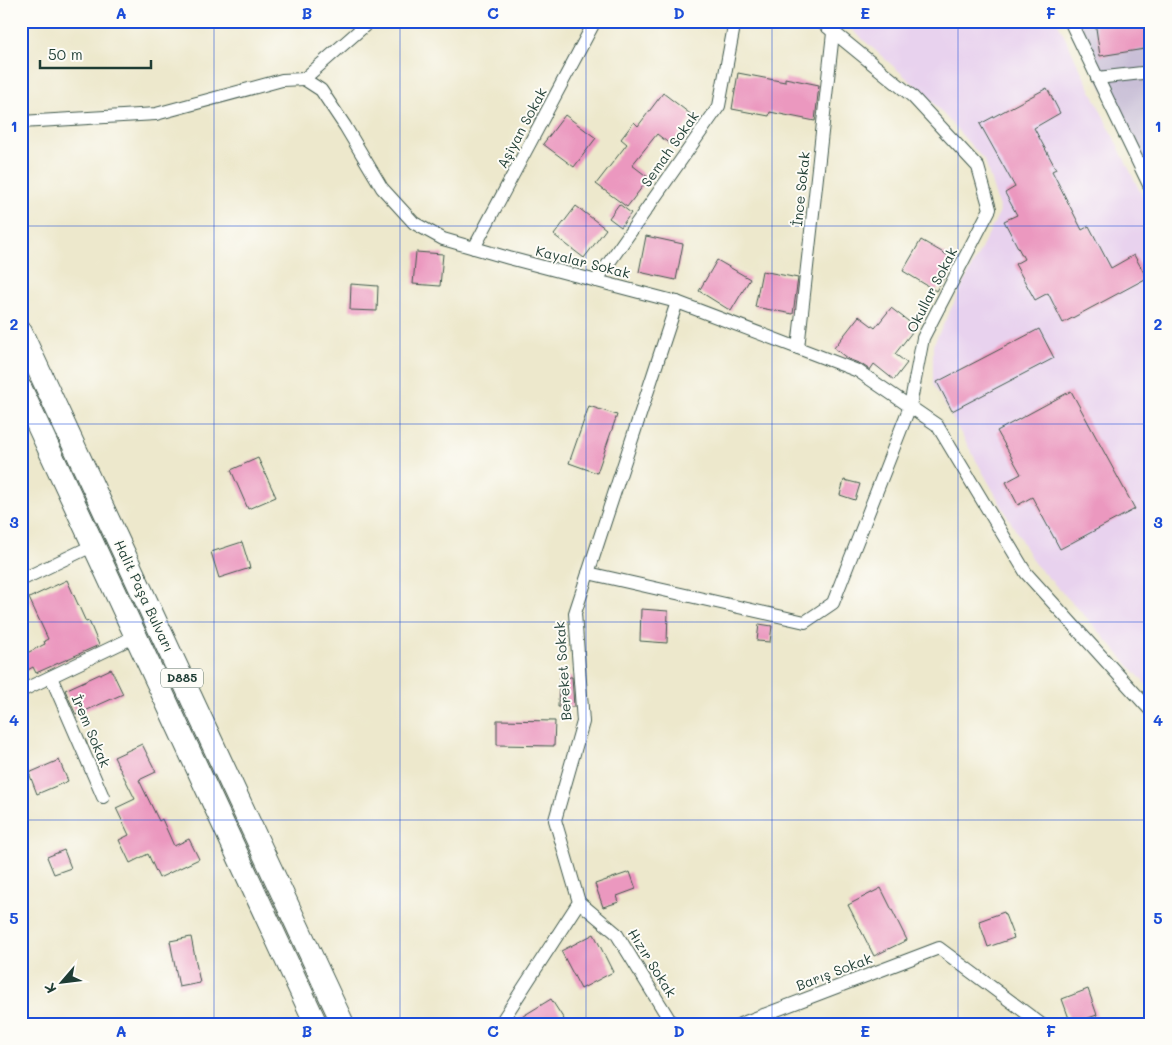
<svg xmlns="http://www.w3.org/2000/svg" width="1172" height="1045" font-family="Mali,sans-serif">
<style>
.built{fill:#e8d2ee}
.industrial{fill:#c9bfd7}
.building{fill:#eb98bf}
.lines{fill:none;stroke-linecap:round;stroke-linejoin:round}
.street-casing{stroke:#3e574b;stroke-width:14}
.highway-casing{stroke:#3e574b;stroke-width:24}
.street{stroke:#fff;stroke-width:12}
.highway{stroke:#fff;stroke-width:22}
.grid{fill:none;stroke:#1d4ed8;stroke-width:1;stroke-opacity:0.55}
.labels{text-anchor:middle;stroke-width:4;stroke-linejoin:round;paint-order:stroke}
.shield{fill:#fdfcf7;stroke:#62766e;stroke-width:1}
.shield-label{font-size:12px;font-weight:bold;fill:#1f3d34}
.street-label{font-size:14px;fill:#1f3d34;stroke:#fdfcf7}
.neatline{fill:none;stroke:#1d4ed8;stroke-width:2}
.grid-label{font-size:16px;text-anchor:middle;font-weight:bold;fill:#1d4ed8}
</style>
<rect width="100%" height="100%" fill="#fdfcf7"/>
<filter id="ink" filterUnits="userSpaceOnUse"><feTurbulence type="fractalNoise" baseFrequency=".02" numOctaves="2"/><feDisplacementMap in="SourceGraphic" scale="10" xChannelSelector="R" yChannelSelector="G"/><feConvolveMatrix kernelMatrix="1 2 1 2 8 2 1 2 1" color-interpolation-filters="sRGB"/></filter>
<filter id="wash" filterUnits="userSpaceOnUse"><feTurbulence type="fractalNoise" baseFrequency=".0096" numOctaves="4" result="noise"/><feDisplacementMap in="SourceGraphic" scale="20" xChannelSelector="R" yChannelSelector="G"/><feGaussianBlur stdDeviation="1.12" result="paint"/><feColorMatrix in="noise" values="0 0 0 0 0 0 0 0 0 0 0 0 0 0 0 0 0 1.4 0 .05"/><feComposite in="paint" operator="in"/></filter>
<g filter="url(#wash)">
<rect width="100%" height="100%" fill="#ede8cc"/>
<polygon class="built" points="842,21 1057,21 1151,214 1151,690 1085,616 1034,563 933,384 933,345 1000,211 985,161 927,96"/>
<polygon class="industrial" points="1070,21 1151,21 1151,189"/>
<g id="blocks">
<g class="building">
<polygon points="1095,21 1151,21 1151,48 1100,56"/>
<polygon points="738,73 785,82 785,78 819,85 815,121 770,112 769,116 732,109"/>
<polygon points="1047,88 1060,113 1034,128 1056,169 1052,171 1082,230 1089,226 1111,268 1134,255 1147,278 1063,323 1048,293 1035,300 1015,264 1024,259 1004,221 1017,215 1005,193 1015,187 980,124"/>
<polygon points="663,93 693,116 671,145 657,134 632,165 649,178 627,207 596,184 627,144 621,139 634,122 638,126"/>
<polygon points="565,115 596,138 574,167 543,144"/>
<polygon points="619,204 631,213 621,227 609,218"/>
<polygon points="576,206 606,229 584,258 554,235"/>
<polygon points="646,236 683,244 676,280 639,272"/>
<polygon points="921,240 954,259 936,291 903,271"/>
<polygon points="416,252 443,254 440,286 413,284"/>
<polygon points="717,260 750,279 731,311 699,291"/>
<polygon points="762,271 798,278 793,314 755,307"/>
<polygon points="351,284 378,286 377,311 350,310"/>
<polygon points="891,308 916,327 895,354 907,363 894,380 874,364 870,370 861,364 848,359 834,348 859,316 875,328"/>
<polygon points="1039,329 1054,358 952,411 937,382"/>
<polygon points="1071,391 1135,509 1060,549 1032,497 1018,505 1006,482 1021,474 997,431"/>
<polygon points="589,406 617,415 597,473 569,463"/>
<polygon points="258,458 276,497 248,509 231,470"/>
<polygon points="844,480 860,484 855,500 840,495"/>
<polygon points="242,542 250,568 219,578 211,552"/>
<polygon points="67,580 86,622 89,621 99,645 36,673 33,667 21,674 21,656 45,644 44,641 48,639 29,598"/>
<polygon points="641,609 668,611 667,643 640,641"/>
<polygon points="759,624 772,626 770,642 757,641"/>
<polygon points="111,669 123,694 76,715 65,690"/>
<polygon points="559,677 572,677 574,707 558,707"/>
<polygon points="497,720 555,721 554,746 497,745"/>
<polygon points="142,744 156,772 139,780 159,821 162,819 174,846 189,839 199,859 159,878 148,854 130,863 119,840 129,835 116,808 135,799 114,757"/>
<polygon points="59,760 68,781 37,794 29,773"/>
<polygon points="64,850 71,868 54,874 47,857"/>
<polygon points="630,872 636,889 617,896 619,902 603,907 595,884"/>
<polygon points="881,888 907,940 874,956 848,905"/>
<polygon points="1004,912 1014,938 988,947 979,921"/>
<polygon points="594,934 613,972 581,989 561,951"/>
<polygon points="191,937 200,983 179,987 170,941"/>
<polygon points="1088,989 1097,1015 1071,1024 1062,999"/>
<polygon points="551,999 567,1024 510,1024"/>
</g>
</g>
</g>
<g filter="url(#ink)">
<use href="#blocks" fill-opacity="0" stroke="#3e574b" stroke-width="1"/>
<g class="lines">
<defs>
<g id="street">
<polyline points="1070,21 1151,189"/>
<polyline points="1097,78 1151,72"/>
<polyline points="304,79 321,90 345,126 382,188 414,223 443,239 509,258 677,302 798,348 858,371 937,425 1026,573 1151,711"/>
<polyline points="304,79 370,21"/>
<polyline points="21,122 156,114 282,80 304,79"/>
<polyline points="474,248 595,21"/>
<polyline points="596,281 719,106 735,21"/>
<polyline points="798,348 833,33"/>
<polyline points="588,573 805,622 833,603 910,406 923,338 990,209 978,167 912,96 820,21"/>
<polyline points="21,580 94,545"/>
<polyline points="51,677 103,797"/>
<polyline points="21,691 136,636"/>
<polyline points="579,902 616,933 672,1024"/>
<polyline points="500,1024 579,902 555,820 583,722 575,613 677,302"/>
<polyline points="740,1024 939,948 1041,1024"/>
</g>
<g id="highway">
<polyline points="21,332 343,1024"/>
<polyline points="21,389 316,1024"/>
</g>
</defs>
<use href="#street" class="street-casing"/>
<use href="#highway" class="highway-casing"/>
<use href="#street" class="street"/>
<use href="#highway" class="highway"/>
</g>
</g>
<path class="grid" d="M214,21V1024M400,21V1024M586,21V1024M772,21V1024M958,21V1024M21,226H1151M21,424H1151M21,622H1151M21,820H1151"/>
<g class="labels">
<rect class="shield" x="161" y="668.5" width="42" height="19" rx="4"/>
<g class="shield-label">
<text x="182" y="682">D885</text>
</g>
<g class="street-label">
<text transform="translate(522 128) rotate(-62)" y="5">Aşiyan Sokak</text>
<text transform="translate(670 149) rotate(-55)" y="5">Semah Sokak</text>
<text transform="translate(801 189) rotate(-84)" y="5">İnce Sokak</text>
<text transform="translate(583 262) rotate(14)" y="5">Kayalar Sokak</text>
<text transform="translate(932 290) rotate(-63)" y="5">Okullar Sokak</text>
<text transform="translate(144 596) rotate(65)" y="5">Halit Paşa Bulvarı</text>
<text transform="translate(563 671) rotate(-94)" y="5">Bereket Sokak</text>
<text transform="translate(91 731) rotate(67)" y="5">İrem Sokak</text>
<text transform="translate(652 963) rotate(58)" y="5">Hızır Sokak</text>
<text transform="translate(834 972) rotate(-21)" y="5">Barış Sokak</text>
</g>
</g>
<rect width="1172" height="1045" fill="none" stroke="#fdfcf7" stroke-width="55"/>
<g transform="translate(62 982) rotate(242)" stroke="#fdfcf7" stroke-width="4" paint-order="stroke">
<path d="M0-4L9 19L0 12L-9 19Z" fill="#1f3d34"/>
<text y="-8" font-size="14" font-weight="bold" text-anchor="middle" fill="#1f3d34">K</text>
</g>
<path d="M40 60v8h111v-8" fill="none" stroke="#1f3d34" stroke-width="2.5"/>
<text x="48" y="60" font-size="15" fill="#1f3d34" stroke="#fdfcf7" stroke-width="4" paint-order="stroke">50 m</text>
<rect x="28" y="28" width="1116" height="990" class="neatline"/>
<g class="grid-label">
<text x="121" y="19">A</text>
<text x="307" y="19">B</text>
<text x="493" y="19">C</text>
<text x="679" y="19">D</text>
<text x="865" y="19">E</text>
<text x="1051" y="19">F</text>
<text x="14" y="132">1</text>
<text x="1158" y="132">1</text>
<text x="14" y="330">2</text>
<text x="1158" y="330">2</text>
<text x="14" y="528">3</text>
<text x="1158" y="528">3</text>
<text x="14" y="726">4</text>
<text x="1158" y="726">4</text>
<text x="14" y="924">5</text>
<text x="1158" y="924">5</text>
<text x="121" y="1037">A</text>
<text x="307" y="1037">B</text>
<text x="493" y="1037">C</text>
<text x="679" y="1037">D</text>
<text x="865" y="1037">E</text>
<text x="1051" y="1037">F</text>
</g>
</svg>
